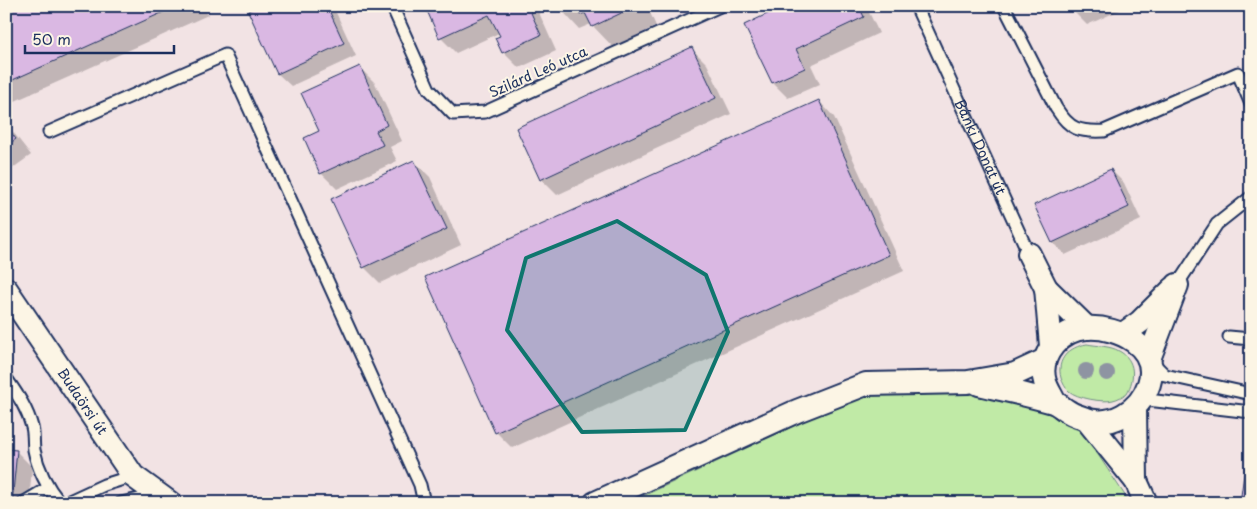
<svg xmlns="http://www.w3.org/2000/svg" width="1257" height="509" font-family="'Playpen Sans',sans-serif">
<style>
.green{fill:#c0eaa6;stroke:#6e8c82}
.shadow{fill:#0003}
.building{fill:#dab8e3;stroke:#1b2f5e}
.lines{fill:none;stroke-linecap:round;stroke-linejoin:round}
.lane-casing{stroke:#1b2f5e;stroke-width:15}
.street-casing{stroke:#1b2f5e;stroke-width:26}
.lane{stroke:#fcf5e5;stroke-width:11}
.street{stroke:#fcf5e5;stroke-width:22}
.tree{fill:#8e94a2}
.marked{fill:#0f766e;fill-opacity:0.2;stroke:#0f766e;stroke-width:4;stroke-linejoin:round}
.labels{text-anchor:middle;stroke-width:4;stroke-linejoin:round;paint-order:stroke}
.street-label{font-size:14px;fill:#1b2f5e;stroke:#fcf5e5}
</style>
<rect width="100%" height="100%" fill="#f2e3e4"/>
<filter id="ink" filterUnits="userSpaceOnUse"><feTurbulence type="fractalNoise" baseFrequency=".02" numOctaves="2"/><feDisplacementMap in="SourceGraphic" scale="10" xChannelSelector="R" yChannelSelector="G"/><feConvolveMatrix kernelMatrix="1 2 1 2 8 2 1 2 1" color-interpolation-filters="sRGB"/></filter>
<g filter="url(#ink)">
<g class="green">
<path d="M1087,344C1097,346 1111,346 1119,351C1136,360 1135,379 1127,393C1123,396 1118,399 1113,400C1104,403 1076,398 1069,391C1065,388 1063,383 1061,378C1056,359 1069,347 1087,344Z"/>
<polygon points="873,392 1007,394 1044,411 1083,432 1130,503 628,503 826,411"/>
</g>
<g class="shadow">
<polygon points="6,6 204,6 208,15 6,105"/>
<polygon points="261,6 333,6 356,56 291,86 278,74 249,11"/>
<polygon points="426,6 536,6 556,51 519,68 503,52 499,33 456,53 440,37"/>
<polygon points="558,6 647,6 656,26 613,47 591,24 579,29"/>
<polygon points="787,6 866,6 879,33 811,65 820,84 788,98 773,83"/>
<polygon points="1072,6 1129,6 1087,25 1074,12"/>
<polygon points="691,48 707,64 731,114 557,195 541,179"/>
<polygon points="359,67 375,83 402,141 390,147 397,161 337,189 322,174 305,139 320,132"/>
<polygon points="819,101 834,117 904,271 512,448 496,432"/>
<polygon points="6,123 31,155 6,173"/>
<polygon points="414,161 430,177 461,245 380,283 364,267"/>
<polygon points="1111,170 1124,183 1141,220 1065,255 1053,243"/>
<polygon points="17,452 32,467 29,503 6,503"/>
</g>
<g class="building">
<polygon points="6,6 177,6 6,83"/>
<polygon points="258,6 327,6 344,43 277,74 248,11"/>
<polygon points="425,6 528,6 541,35 502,53 495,38 500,36 489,15 439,38"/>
<polygon points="576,6 636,6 592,27 585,13 580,15"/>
<polygon points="784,6 859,6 864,17 796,49 805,68 772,83 744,25"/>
<polygon points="692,47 716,98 540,180 516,128"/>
<polygon points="360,66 387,125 376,131 383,145 320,174 304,138 319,131 301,93"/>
<polygon points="819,100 889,255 495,433 425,277"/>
<polygon points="6,126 16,139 6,146"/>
<polygon points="414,160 447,229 363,268 331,199"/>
<polygon points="1111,169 1129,207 1052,243 1034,205"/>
<polygon points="6,449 17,450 12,503 6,503"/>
<polygon points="1245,467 1251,468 1251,503 1240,503"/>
</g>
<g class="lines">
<defs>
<g id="lane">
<polyline points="392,6 429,89 453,114 485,112 720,6"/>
<path id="s1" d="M916,6L1029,254"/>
<path d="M1004,6L1056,108C1070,130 1079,132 1104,131L1238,73L1251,104"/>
<polyline points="49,132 225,55 420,485 424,503"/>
<polyline points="1177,285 1217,224 1251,197"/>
<polyline points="1229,337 1251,339"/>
<polyline points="1152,362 1165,375 1251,394"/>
<path d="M6,378C17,394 27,408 32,427C34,434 33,442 34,450C38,470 47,487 60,503"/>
<polyline points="1141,400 1156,401 1251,412"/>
<polyline points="23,503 48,488"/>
<polyline points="65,503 104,485 133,476"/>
<polyline points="121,503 139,499 161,500"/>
</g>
<g id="street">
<polyline points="1029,254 1046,288 1087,328"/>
<polyline points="1046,288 1051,346"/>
<path id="s2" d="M6,289L133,476L170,503"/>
<polyline points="1123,334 1140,322 1173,289"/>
<polyline points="1149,359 1177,285"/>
<path d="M979,384C1004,390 1029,395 1053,402C1059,404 1063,409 1069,412C1073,415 1078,416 1083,418C1111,429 1140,411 1149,384C1161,347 1118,326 1087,328C1061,329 1037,355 1045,382C1047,389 1052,396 1055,403"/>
<polyline points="1135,407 1136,481"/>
<polyline points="1086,419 1136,481 1146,503"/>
<polyline points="595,503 797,411 866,384 968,382 1015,374 1043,361"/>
</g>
</defs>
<use href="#lane" class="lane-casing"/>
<use href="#street" class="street-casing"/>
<use href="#lane" class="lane"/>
<use href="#street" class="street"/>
</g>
<g class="tree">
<circle cx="1086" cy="371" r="8"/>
<circle cx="1107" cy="373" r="8"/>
</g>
</g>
<path class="marked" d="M617,221L706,275L728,332L685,430L582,432L507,330L526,258Z"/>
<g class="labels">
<g class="street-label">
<text transform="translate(538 72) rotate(-24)" y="5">Szilárd Leó utca</text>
<text dy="5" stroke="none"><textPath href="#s1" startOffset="155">Bánki Donát út</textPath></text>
<text dy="5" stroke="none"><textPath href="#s2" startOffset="136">Budaörsi út</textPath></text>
</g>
</g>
<rect width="1257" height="509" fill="none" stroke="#fcf5e5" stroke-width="25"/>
<rect x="12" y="12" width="1232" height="484" fill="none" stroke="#1b2f5e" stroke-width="2" filter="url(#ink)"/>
<path d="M25 45v8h149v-8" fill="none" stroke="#1b2f5e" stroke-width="2.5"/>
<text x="32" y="45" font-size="15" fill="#1b2f5e" stroke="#fcf5e5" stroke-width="4" paint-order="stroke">50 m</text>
</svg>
